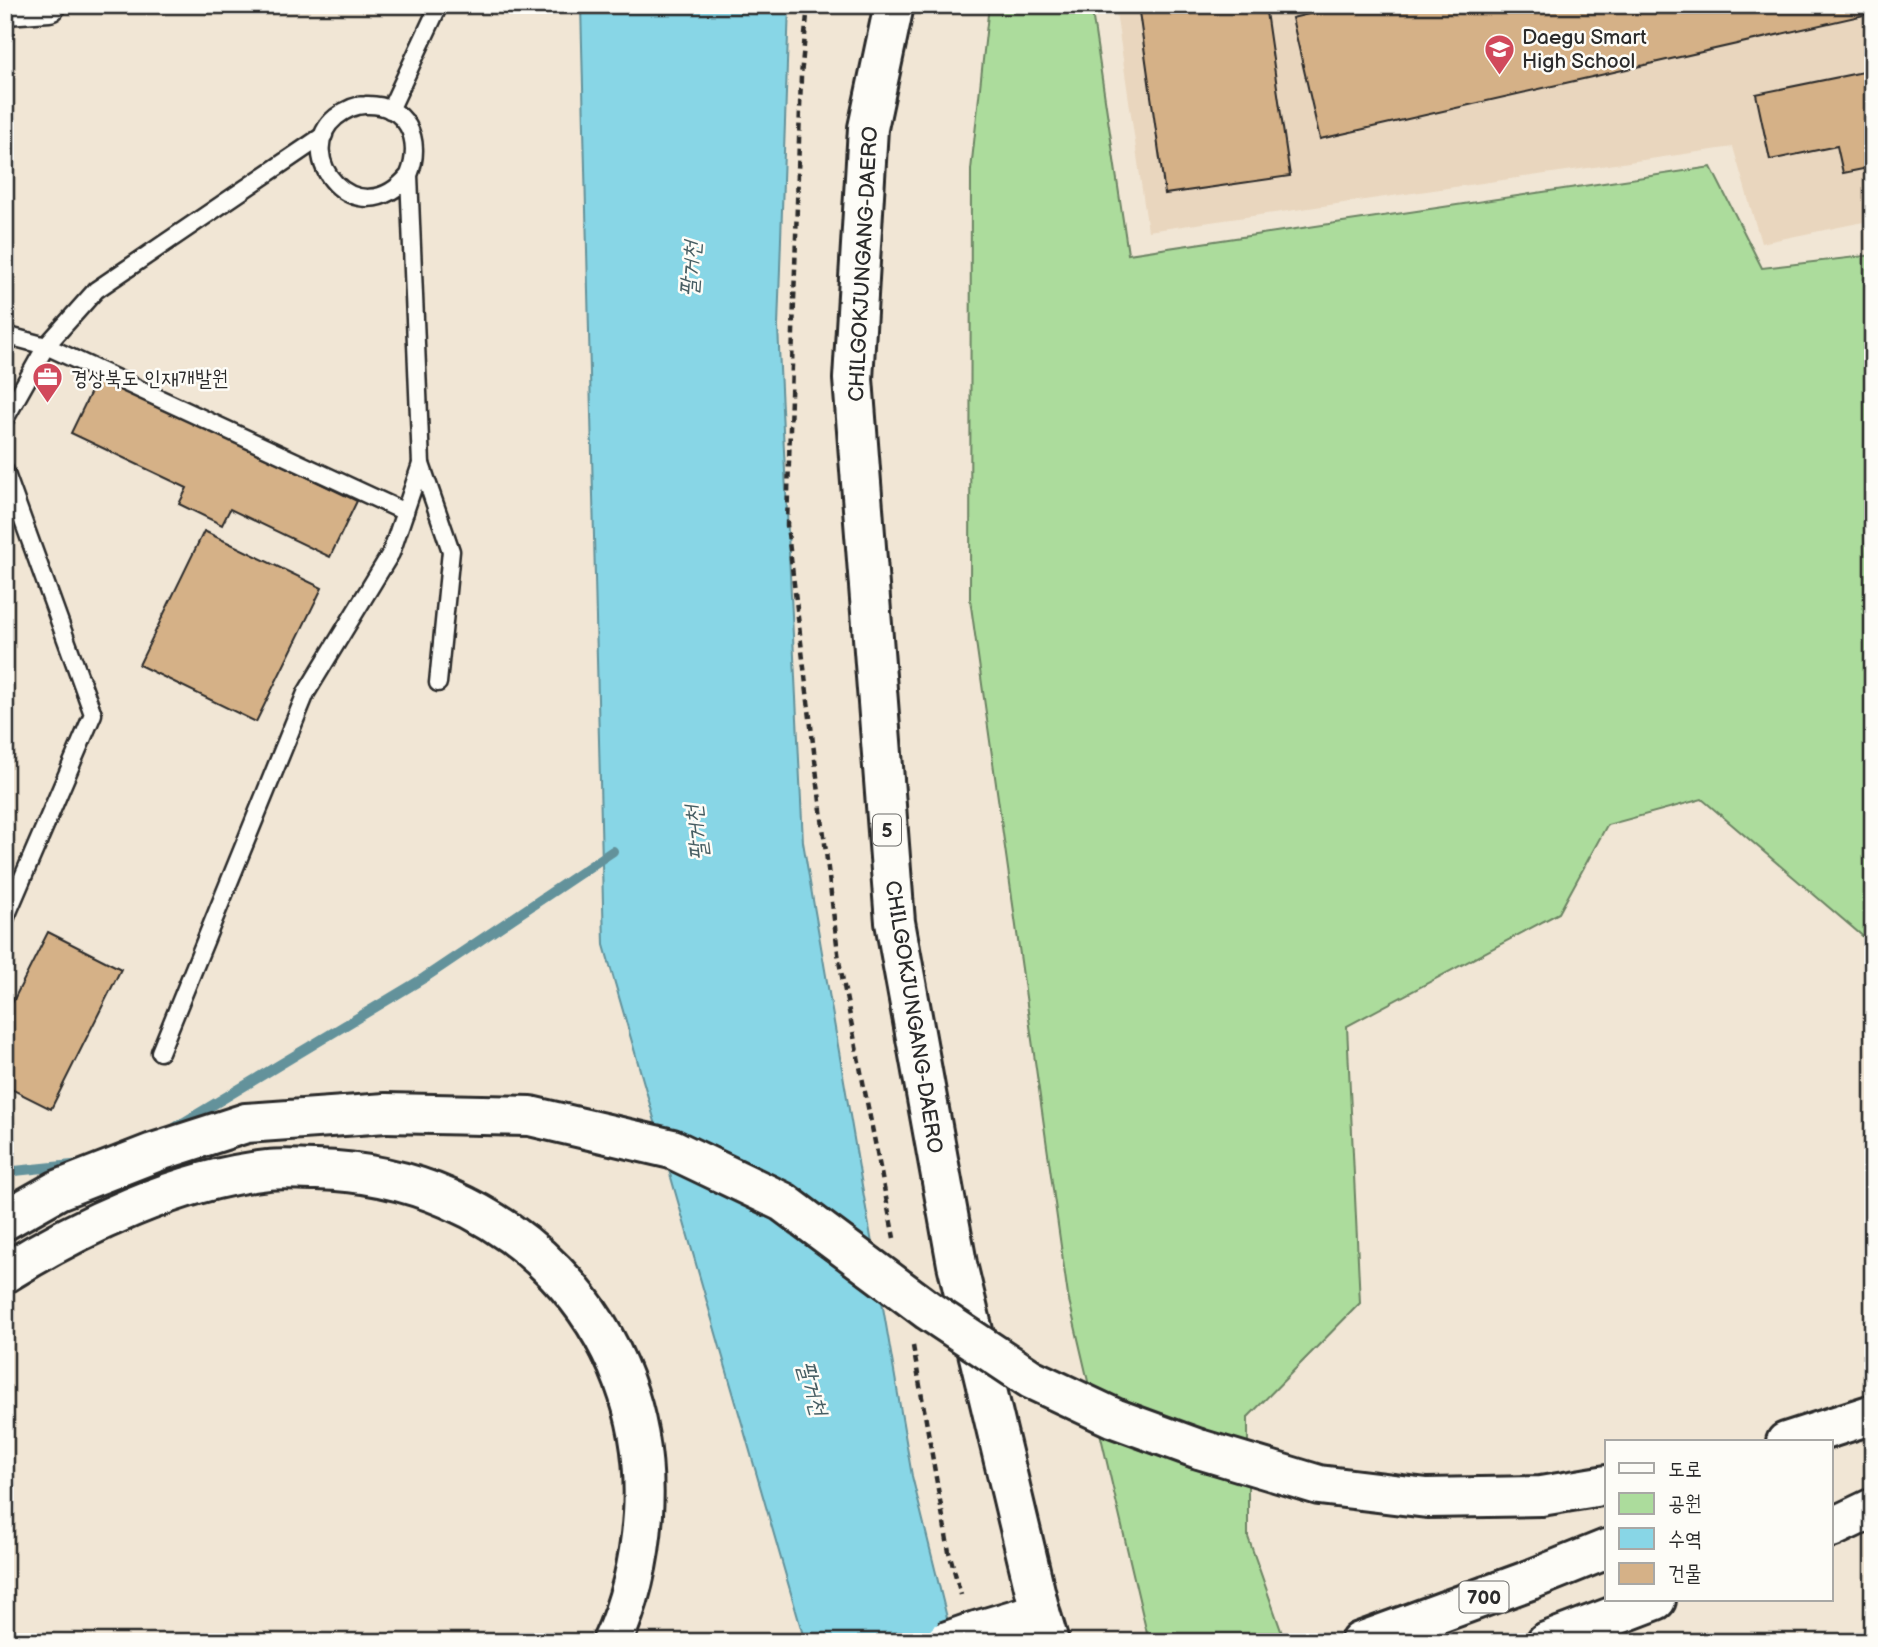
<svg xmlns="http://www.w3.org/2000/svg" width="1878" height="1647" font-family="'Balsamiq Sans','Poor Story',sans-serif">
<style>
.built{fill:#e9d6be}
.green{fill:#acdc9c;stroke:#6c8464;stroke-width:2}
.water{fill:#88d6e6;stroke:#63929b;stroke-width:2}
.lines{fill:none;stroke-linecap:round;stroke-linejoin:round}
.stream{stroke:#63929b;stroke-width:10}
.building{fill:#d5b187;stroke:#2b2b2b;stroke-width:2}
.service-casing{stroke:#2b2b2b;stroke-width:21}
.minor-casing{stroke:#2b2b2b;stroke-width:37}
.primary-casing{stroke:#2b2b2b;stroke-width:44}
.motorway-casing{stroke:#2b2b2b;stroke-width:44}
.path{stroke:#2b2b2b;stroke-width:4.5;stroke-dasharray:7 5;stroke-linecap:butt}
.service{stroke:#fdfcf7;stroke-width:16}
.minor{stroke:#fdfcf7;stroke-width:32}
.primary{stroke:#fdfcf7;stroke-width:38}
.motorway{stroke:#fdfcf7;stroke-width:38}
.secondary-bridge-casing{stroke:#2b2b2b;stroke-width:44;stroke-linecap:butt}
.motorway-bridge-casing{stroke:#2b2b2b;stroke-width:44;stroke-linecap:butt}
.secondary-bridge{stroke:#fdfcf7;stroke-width:38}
.motorway-bridge{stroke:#fdfcf7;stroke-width:38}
.labels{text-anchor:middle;stroke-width:5;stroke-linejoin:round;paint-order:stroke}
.shield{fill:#fdfcf7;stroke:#6a6a68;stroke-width:2}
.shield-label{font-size:19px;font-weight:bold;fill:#2b2b2b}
.poi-label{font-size:21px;fill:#2b2b2b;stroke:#fdfcf7;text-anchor:start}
.street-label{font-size:21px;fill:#2b2b2b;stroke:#fdfcf7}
.water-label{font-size:23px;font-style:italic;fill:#475e63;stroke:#fdfcf7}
</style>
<rect width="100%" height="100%" fill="#f1e6d5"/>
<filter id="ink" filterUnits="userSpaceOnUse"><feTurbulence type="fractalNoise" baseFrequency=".0143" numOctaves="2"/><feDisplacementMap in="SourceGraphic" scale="14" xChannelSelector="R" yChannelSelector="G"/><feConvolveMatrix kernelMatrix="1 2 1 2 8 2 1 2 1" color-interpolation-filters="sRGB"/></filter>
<g filter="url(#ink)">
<polygon class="built" points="1115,5 1873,5 1873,220 1761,243 1733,147 1148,231"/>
<polygon class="green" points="989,5 1091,5 1128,254 1711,167 1762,268 1873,255 1873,945 1702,799 1607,825 1559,913 1347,1026 1360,1303 1248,1417 1248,1537 1285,1642 1149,1642 1068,1296 970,599 971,170"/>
<polygon class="water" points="581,5 789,5 778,327 803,842 912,1476 953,1642 805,1642 604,945"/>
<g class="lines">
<g class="stream">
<polyline points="171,1130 424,978 613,851"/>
<polyline points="5,1172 82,1164"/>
</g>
</g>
<g class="building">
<polygon points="1138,5 1265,5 1290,176 1165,194"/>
<polygon points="1346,5 1873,5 1873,13 1320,139 1292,18"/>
<polygon points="1873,70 1873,167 1843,173 1837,146 1770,160 1756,94"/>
<polygon points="98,377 357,501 330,557 230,509 222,525 179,504 187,488 71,433"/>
<polygon points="204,531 322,588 256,722 139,665"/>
<polygon points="48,932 121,969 51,1109 5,1086 5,1017"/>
</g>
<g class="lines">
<defs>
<g id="service">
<polyline points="390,110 439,5"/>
<path d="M409,175C357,238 290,155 336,117C345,110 354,105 365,105C407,103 423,140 409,175L421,464L451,551L438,683"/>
<polyline points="5,335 46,346 405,512"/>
<polyline points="5,419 46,346 96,290 324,135"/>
<polyline points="5,471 93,714 5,919"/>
<polyline points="160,1052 306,693 391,553 421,464"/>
</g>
<polyline id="minor" points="5,8 49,5"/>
<g id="primary">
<polyline points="894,5 868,128 853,379 895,922 957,1264 1040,1612 1049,1642"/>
<polyline points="976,1631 1040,1612"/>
</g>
<g id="motorway">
<polyline points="5,1220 58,1190 153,1153 246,1123 386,1113"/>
<path d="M5,1273C80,1226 180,1179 268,1170C284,1168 300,1170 316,1170C505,1174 655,1323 643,1514C640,1559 631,1601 612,1642"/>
<polyline points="1786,1442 1873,1414"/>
<polyline points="1199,1449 1319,1485 1427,1498 1541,1496 1607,1485"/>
<polyline points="1831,1528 1873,1508"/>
<polyline points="1360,1642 1530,1580 1607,1549"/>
<polyline points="1546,1642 1656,1600"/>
</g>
</defs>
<use href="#service" class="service-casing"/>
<use href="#minor" class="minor-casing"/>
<use href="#primary" class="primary-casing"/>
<use href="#motorway" class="motorway-casing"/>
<g class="path">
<polyline points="808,5 801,76 787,525 839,961 894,1238"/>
<polyline points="913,1346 949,1552 961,1595"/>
</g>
<use href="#service" class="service"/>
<use href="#minor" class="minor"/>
<use href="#primary" class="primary"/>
<use href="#motorway" class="motorway"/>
<defs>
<polyline id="secondary-bridge" points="945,1642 976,1631"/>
<polyline id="motorway-bridge" points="386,1113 530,1116 672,1149 783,1202 929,1311 1031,1379 1114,1418 1199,1449"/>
</defs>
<use href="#secondary-bridge" class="secondary-bridge-casing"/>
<use href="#motorway-bridge" class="motorway-bridge-casing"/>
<use href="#secondary-bridge" class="secondary-bridge"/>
<use href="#motorway-bridge" class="motorway-bridge"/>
</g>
</g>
<defs>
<symbol id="school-pin" viewBox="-11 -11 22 30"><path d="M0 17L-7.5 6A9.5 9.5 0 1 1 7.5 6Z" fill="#d1495b" stroke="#fdfcf7"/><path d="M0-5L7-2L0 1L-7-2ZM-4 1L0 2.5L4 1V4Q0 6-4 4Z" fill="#fff"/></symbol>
<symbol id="office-pin" viewBox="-11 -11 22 30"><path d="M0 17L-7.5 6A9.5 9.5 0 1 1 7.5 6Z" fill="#d1495b" stroke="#fdfcf7"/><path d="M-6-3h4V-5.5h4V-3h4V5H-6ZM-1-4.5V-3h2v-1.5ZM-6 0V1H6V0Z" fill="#fff"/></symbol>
</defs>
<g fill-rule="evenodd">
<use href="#school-pin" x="1482" y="32" width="35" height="47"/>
<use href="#office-pin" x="30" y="360" width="35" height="47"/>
</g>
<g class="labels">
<g class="shield">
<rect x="873" y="814.5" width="28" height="31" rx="5"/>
<rect x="1459.5" y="1581.5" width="49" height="31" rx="5"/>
</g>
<g class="shield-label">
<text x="887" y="837">5</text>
<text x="1484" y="1604">700</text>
</g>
<g class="poi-label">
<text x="1522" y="44">Daegu Smart<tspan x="1522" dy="24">High School</tspan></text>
<text x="71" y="385">경상북도 인재개발원</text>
</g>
<g class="street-label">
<text transform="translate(863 264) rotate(-87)" y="7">CHILGOKJUNGANG-DAERO</text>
<text transform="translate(914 1017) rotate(81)" y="7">CHILGOKJUNGANG-DAERO</text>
</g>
<g class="water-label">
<text transform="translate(690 269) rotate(-86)" y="8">팔거천</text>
<text transform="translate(696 833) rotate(-97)" y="8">팔거천</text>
<text transform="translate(813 1388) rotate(74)" y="8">팔거천</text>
</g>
</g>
<rect width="1878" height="1647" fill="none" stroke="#fdfcf7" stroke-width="28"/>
<rect x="14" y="14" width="1850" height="1619" fill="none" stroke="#2b2b2b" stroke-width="2.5" filter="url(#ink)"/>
<rect x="1605" y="1440" width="228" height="161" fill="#fdfcf7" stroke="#a9a8a5" stroke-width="2"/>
<rect x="1619" y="1463" width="35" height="10" fill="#fdfcf7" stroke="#a9a8a5" stroke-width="2"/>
<text x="1668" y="1476" font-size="21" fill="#2b2b2b">도로</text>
<rect x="1619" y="1493" width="35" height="21" fill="#acdc9c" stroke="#a9a8a5" stroke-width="2"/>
<text x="1668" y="1510" font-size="21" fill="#2b2b2b">공원</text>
<rect x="1619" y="1528" width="35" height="21" fill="#88d6e6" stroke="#a9a8a5" stroke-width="2"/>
<text x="1668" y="1546" font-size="21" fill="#2b2b2b">수역</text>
<rect x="1619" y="1563" width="35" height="21" fill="#d5b187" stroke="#a9a8a5" stroke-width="2"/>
<text x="1668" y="1580" font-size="21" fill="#2b2b2b">건물</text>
</svg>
